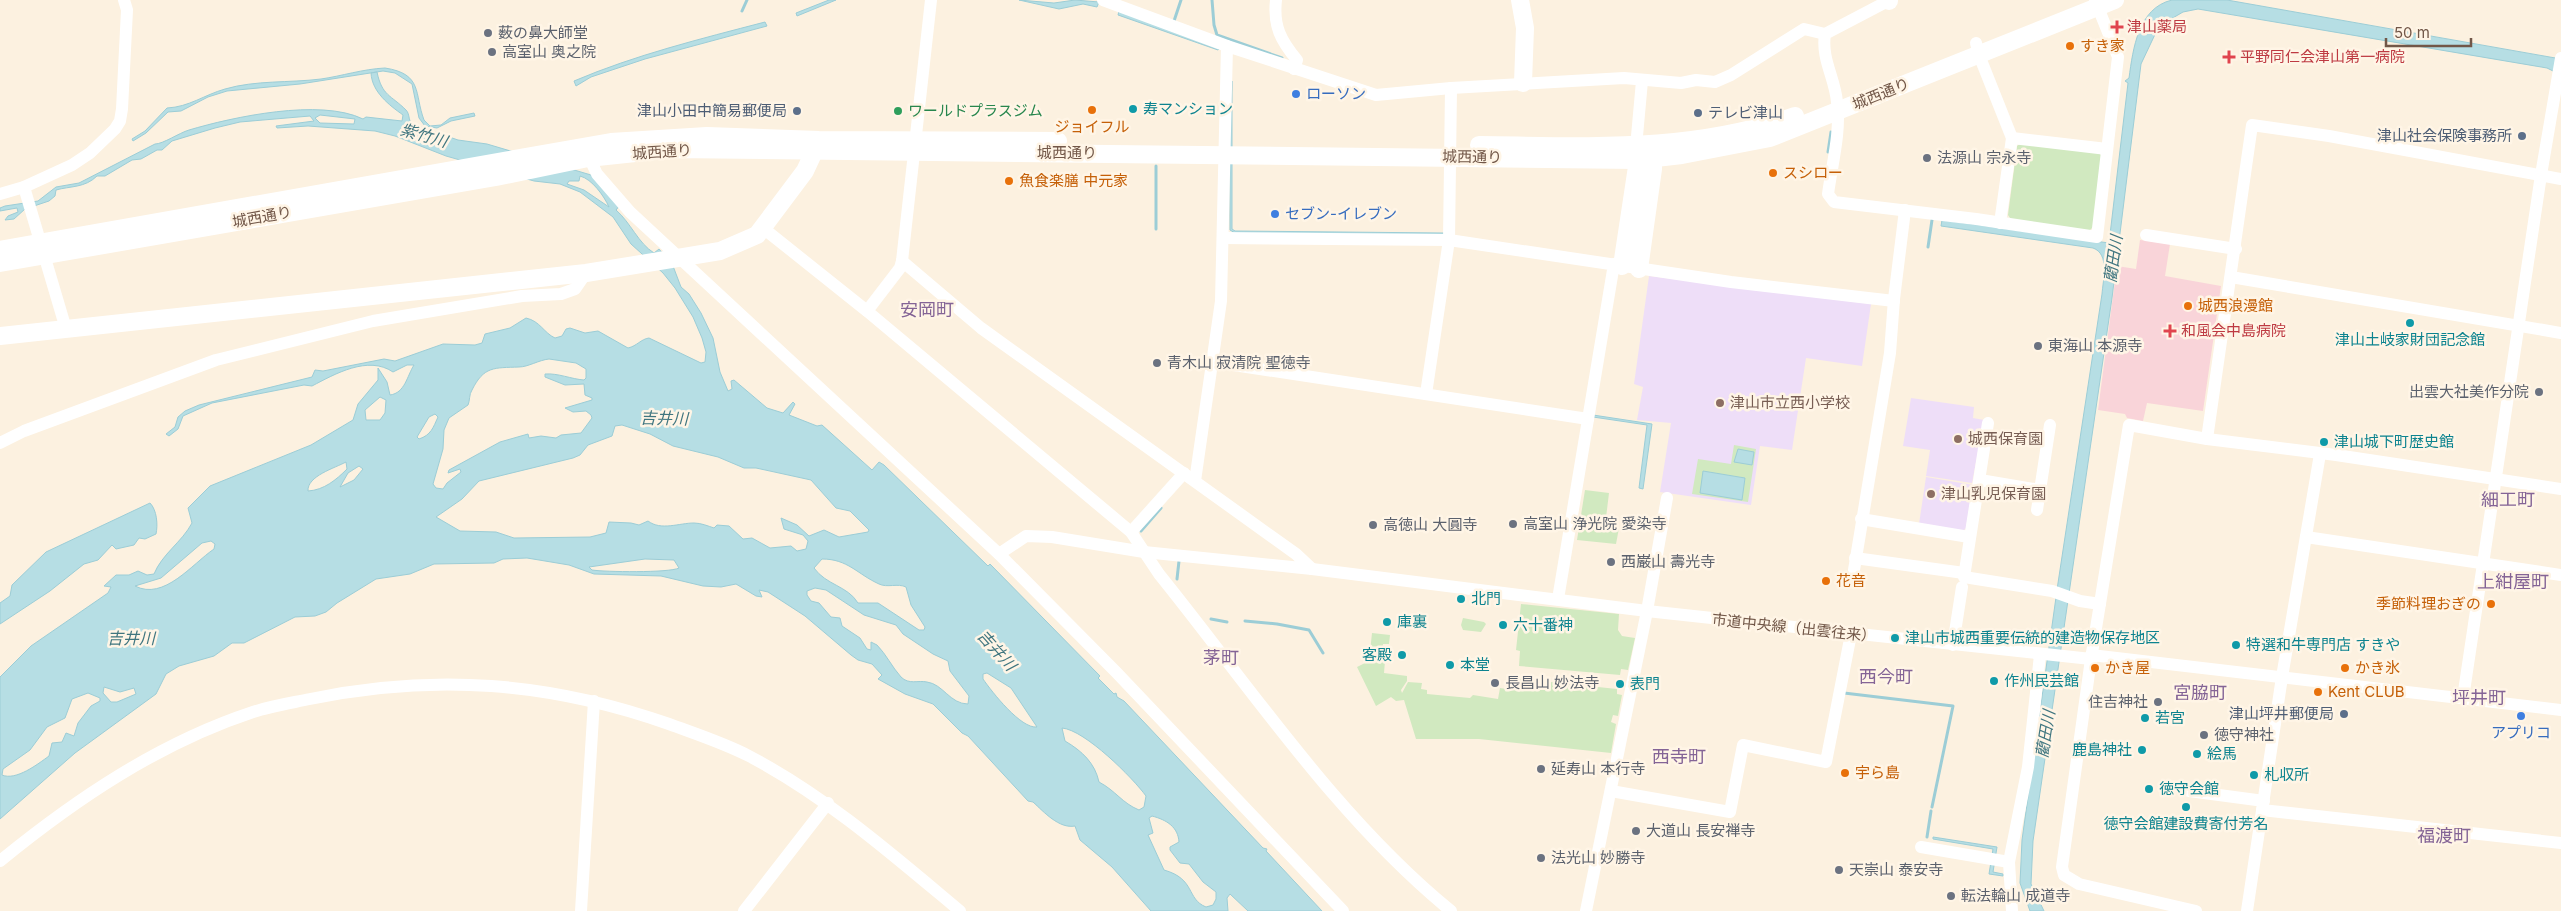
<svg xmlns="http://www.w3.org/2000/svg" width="2561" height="911" font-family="Inter,'Noto Sans JP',sans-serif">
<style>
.education{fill:#eedef8}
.medical{fill:#f9d4d9}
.green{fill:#d1e9c0}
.water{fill:#b6dee4;stroke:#9ccdd6;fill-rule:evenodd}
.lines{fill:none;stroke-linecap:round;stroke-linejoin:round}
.stream{stroke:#9ccdd6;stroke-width:3}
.street{stroke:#fff;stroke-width:12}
.secondary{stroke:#fff;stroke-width:18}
.health-dot{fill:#e0444e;stroke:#fff5e6;stroke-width:2}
.worship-dot{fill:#6b7280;stroke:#fff5e6;stroke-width:2}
.food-dot{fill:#e8710a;stroke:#fff5e6;stroke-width:2}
.shop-dot{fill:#3f7fe0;stroke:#fff5e6;stroke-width:2}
.culture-dot{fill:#0f9aa8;stroke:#fff5e6;stroke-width:2}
.service-dot{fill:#5c6f8a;stroke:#fff5e6;stroke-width:2}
.leisure-dot{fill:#2e9e5b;stroke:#fff5e6;stroke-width:2}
.education-dot{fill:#8d6e63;stroke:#fff5e6;stroke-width:2}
.labels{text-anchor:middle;stroke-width:5;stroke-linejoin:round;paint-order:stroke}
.health-label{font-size:15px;fill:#be3a42;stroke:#fff5e6;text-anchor:start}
.worship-label{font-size:15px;fill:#5b616d;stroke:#fff5e6;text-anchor:start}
.food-label{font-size:15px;fill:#c56008;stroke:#fff5e6;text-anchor:start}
.shop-label{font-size:15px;fill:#366cbe;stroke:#fff5e6;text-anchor:start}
.street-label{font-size:15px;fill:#725748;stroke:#fff5e6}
.culture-label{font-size:15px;fill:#0d838f;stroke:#fff5e6;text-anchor:start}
.service-label{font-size:15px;fill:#4e5e75;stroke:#fff5e6;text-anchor:end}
.leisure-label{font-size:15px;fill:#27864d;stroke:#fff5e6;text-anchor:start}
.education-label{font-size:15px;fill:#785e54;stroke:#fff5e6;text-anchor:start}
.water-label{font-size:16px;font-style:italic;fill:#3f757f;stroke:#fff5e6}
.quarter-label{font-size:18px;fill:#846496;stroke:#fff5e6}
</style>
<rect width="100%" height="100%" fill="#fcf1e0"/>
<g class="education">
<polygon points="1649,276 1871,304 1862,366 1806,358 1792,450 1760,446 1751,505 1660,492 1671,423 1637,420 1643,387 1634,384"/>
<polygon points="1911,398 1974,407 1973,418 1984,420 1972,483 1926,476 1930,450 1903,446"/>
<polygon points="1926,477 1973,485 1966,528 1963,531 1919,524"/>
</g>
<polygon class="medical" points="2140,240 2170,244 2165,276 2221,286 2203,411 2147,403 2143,421 2127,418 2125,414 2098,410 2117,266 2136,269"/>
<g class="green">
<polygon points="2021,143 2099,153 2102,156 2093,227 2088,232 2012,221 2008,215 2017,146"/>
<polygon points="1734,445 1756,449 1748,502 1692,494 1698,459 1731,464"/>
<polygon points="1585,490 1609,493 1605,526 1619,528 1616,544 1577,540"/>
<polygon points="1521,604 1619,614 1618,630 1622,636 1635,638 1628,670 1621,669 1620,675 1519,666 1520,651 1516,650"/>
<polygon points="1463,618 1484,622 1486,624 1481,632 1463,630 1461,625"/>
<polygon points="1372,633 1390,635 1389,644 1383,644 1382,660 1385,661 1384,673 1407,676 1407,681 1401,690 1402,693 1408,682 1422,683 1421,689 1427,690 1427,694 1470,698 1473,695 1498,699 1500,688 1512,690 1513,678 1617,689 1617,694 1622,695 1618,716 1613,715 1611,722 1616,724 1611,753 1479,739 1416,739 1404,700 1396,701 1391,697 1376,706 1357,667 1369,661"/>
</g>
<g class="water">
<polygon points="829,0 836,0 797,16 796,13"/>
<polygon points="1019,0 1054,3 1075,0 1099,2 1097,7 1083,4 1059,9"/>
<path d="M2172,0H2227L2561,59L2555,72L2547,68L2198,9L2183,12L2159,26L2141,64L2112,298L2033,841L2031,884L2044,911H2030L2020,883L2022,840L2058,583L2102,294C2103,280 2110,254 2093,248L1941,226L1942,220L2109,243L2128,83L2125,81L2129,78C2133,49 2138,8 2172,0Z"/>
<polygon points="1119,11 1228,41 1218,50 1118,15"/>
<path d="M765,22L767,26L645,59L591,77L576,86L574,81C635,55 700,39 765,22Z"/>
<path d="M385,68C423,74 414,93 424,120L430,126L441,125L450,118L474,113L475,116L451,121L437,128L425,126L419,118L412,84L395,73L383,71L300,84L227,91L208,97L181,111L168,112L146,133L133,141L132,139L145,131L167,108C189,107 204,95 225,89C256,80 289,83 321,79C342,76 363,69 385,68Z"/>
<path d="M377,72C382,96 391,95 406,110C410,114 408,120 412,124L458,140L487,144L591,175L621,204L616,210C631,223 638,243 654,253L659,249L673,266L681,287L689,294L701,313L713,338L720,372L728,391L732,389L731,381L734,380L767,408L783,413L793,402L795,404L789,415L817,426L822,425L872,470L879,462L884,465L988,566L990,564L1100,676L1098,678L1114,694L1116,693L1117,697L1124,701L1263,848L1267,849L1266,851L1322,911H1248L1230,894L1227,898L1228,911H1151L1112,867L1080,840L1075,826C1059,829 1044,812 1033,802L1028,801L968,736L962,733L933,704L905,694L878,679L882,675L872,664L858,660L851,655L805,616L768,592L759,590L762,597L756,596L736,584L721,587L703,586L661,576L594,574L569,565L527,558L503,559L494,563L434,564L410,574L376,579L337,603L326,612L315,616L295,617L244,643H232L214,656L179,666L166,674L156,694L75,753L0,819V677L31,646L108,593L111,587L104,586L116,575H129L138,571L147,575L154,574C162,554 182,542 192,523L188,508L210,486L311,445L353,420L358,404L378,380V368L387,382L390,395C405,393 407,376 414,365H407L393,372C368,355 335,374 312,386L304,385L212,403L183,416L178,429L169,436L166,434L175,427L178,417L185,411L199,405L312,377L315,370L323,371L384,359L395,361L443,344L475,345L482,343L485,334L510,328L526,318C540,321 544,333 555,338L562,336L566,329L570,328L585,333L598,331L628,348C637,346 641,339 649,338L701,363L705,362L706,352L702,338L693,317L675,288L663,273L631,244L613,217L580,192L560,184L534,181L446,156L395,136L375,131L308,126L277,128L276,126L314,121L310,116L240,122L215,128L172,141L162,150H157L141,159L132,160L105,176H97C85,188 70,186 56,190L55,196L49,201L25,209L14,219L5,220L8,216L18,212L17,208L0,211V208L5,206L38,201L56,187L79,183L155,144C163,144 179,133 189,130C233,117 320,98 363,119L366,117L402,121L403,115C389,105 372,92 371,73ZM320,115L355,119L354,124L320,123L315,118ZM580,176C592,179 604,196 609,207L584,190L567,184L569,181H579ZM549,359L576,363L586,369V378L584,380C571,379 558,373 545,374V377L565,385L584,384L585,395L592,398V400L565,408L573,412L586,411L591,415L592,418L581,433L561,435L556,438L541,436L529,438L528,434L500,442L449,470L448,473L460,469L461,472L447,483L443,489L436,488L433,484L443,449L444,430L449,418L468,405C470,401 469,394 472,390C484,366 494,368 519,367C528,367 539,360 549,359ZM380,397L386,400L385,413L380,420H366L365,410ZM435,414L438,417C433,428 431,435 419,439L417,437L429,417ZM622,425L650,434L673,446L718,457L744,468H756L811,480L836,508L850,511L869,530L868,532L839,537L824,530L809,536L797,525L781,518L784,529L803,535L808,541L806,549L797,551L791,546L770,548L752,538L743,539L729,526L717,525L714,528C708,526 701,523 694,523C679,523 661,531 648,521L639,525L631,523L609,522L606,533L590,537L514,538L496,532L460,531L436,517L462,499L479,481L573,458L580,455L588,445L612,436L615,426ZM346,462L347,469C336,480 324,490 308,491C307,476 335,468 346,462ZM359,466L363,469L354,480L340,487L348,473ZM211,541L215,544L214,549C192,564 164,601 135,586L161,578L202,543ZM645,559L674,560L679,568C669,573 605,572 592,570L589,567ZM822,559C848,559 857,574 879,584C887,588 898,583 906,587L911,605L925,627L924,630H919L878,603H858C848,586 826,585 814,568ZM815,588L826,590L864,615L896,625L903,634L933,654L948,661L950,671L969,696L968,704C950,704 943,684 927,682C918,680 909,685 901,677C892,667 886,654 877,645L871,642V650L867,649L860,638L842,626L840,618L831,617L819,603L811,601L807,595V591ZM987,673L1011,688L1037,727C1021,729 992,692 983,679V674ZM104,687L120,692L134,688L136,694L117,702H111L103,693ZM88,693L100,698V701L91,706L78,723L74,736L66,733L62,742L52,743L49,756C38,764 16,781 2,775L3,769L30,750L47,727L65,718L72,699ZM1062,728C1085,730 1133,778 1146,796L1144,807L1139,810C1122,803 1116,791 1099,782C1095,763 1082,751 1065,741ZM1152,816C1167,820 1178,827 1179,842L1170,847V850L1180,863L1189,864L1203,882L1216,892V899L1213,905L1206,907C1186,899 1196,879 1164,870L1148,835L1153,833L1149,818Z"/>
<polygon points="1232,81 1232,229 1235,231 1444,233 1443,236 1235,233 1230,230 1230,125"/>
<polygon points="1593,415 1652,424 1643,489 1639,488 1647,425 1593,417"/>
<polygon points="1738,449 1754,452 1752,465 1734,462"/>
<polygon points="1703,471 1745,478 1742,500 1700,493"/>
<path d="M150,503C157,510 158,525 156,534L145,539L139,538L134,545L116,549L112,545L98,560L84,564L50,591L0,624V603L10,596L12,585L46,552Z"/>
<polygon points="1933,837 1997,847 1993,872 2003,874 2003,876 1989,874 1993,849 1933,839"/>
</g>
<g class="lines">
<g class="stream">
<polyline points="1212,0 1214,25 1217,35 1282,58"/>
<polyline points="742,11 747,0"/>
<polyline points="1174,21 1181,0"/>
<polyline points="1828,152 1831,132"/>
<polyline points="1156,229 1156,166"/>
<polyline points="1928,247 1932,220"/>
<polyline points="1141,531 1161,508"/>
<polyline points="1177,579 1179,561"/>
<polyline points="1211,619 1227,622"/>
<polyline points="1245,621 1277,624 1309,630 1323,653"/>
<polyline points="1844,691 1844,693 1953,706 1932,807"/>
<polyline points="1927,837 1931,811"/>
</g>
<g class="street">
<polyline points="1103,0 1227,46 1376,95 1451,88 1624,78 1681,83 1696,80 1715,82 1731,75 1804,29 1825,34"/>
<path d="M1276,0C1273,26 1281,41 1297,60L1294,69"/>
<path d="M1890,0L1825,34C1821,59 1835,78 1837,102C1841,132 1832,164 1828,194L1834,202L1976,219L2097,237L2118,57L2095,0"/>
<polyline points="1976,43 1979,55 2012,138 2000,223"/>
<polyline points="2012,138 2107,149"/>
<polyline points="1636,147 1642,81"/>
<polyline points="586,151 597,174 630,212 999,554 1116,672 1343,911"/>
<polyline points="24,187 66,329"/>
<polyline points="0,194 24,187 72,165 90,153 115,129 120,121 122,109 127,10 124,0"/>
<path d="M763,228L867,311L1131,532L1159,574C1251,688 1337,818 1451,911"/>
<polyline points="2146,235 2236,249"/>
<polyline points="1223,238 1449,240 1731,282 1894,301"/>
<polyline points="902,261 981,328 1296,554 1312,569"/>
<polyline points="2231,277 2561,333"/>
<polyline points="867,311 900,268 902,261 931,0"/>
<polyline points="1214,362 1588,419"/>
<polyline points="1426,394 1449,240 1451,88"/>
<polyline points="1988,423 1964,577 2052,591 2080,601 2100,604"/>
<polyline points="2207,439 2252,125 2329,136 2561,179"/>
<polyline points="0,443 24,431 216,360 373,321 522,296 561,294 575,289 586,273"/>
<polyline points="1980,480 2040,490"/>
<polyline points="1195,481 1221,301 1227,46"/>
<polyline points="2037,510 2050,425"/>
<polyline points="1861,519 1969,537"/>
<polyline points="1131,532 1184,473"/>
<polyline points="2306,537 2561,575"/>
<polyline points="999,554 1026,536 1052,537 1144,552 1312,569 1647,611 2091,659"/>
<polyline points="1855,558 1964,573"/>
<polyline points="1854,570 1890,353 1894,299 1905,210"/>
<polyline points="1558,599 1614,264"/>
<polyline points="1953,645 1962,587"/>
<polyline points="2091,655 2561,710"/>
<polyline points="2463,698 2541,175 2561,58"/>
<polyline points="1611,791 1730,812 1743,745 1826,762 1851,634"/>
<polyline points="2189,791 2264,801"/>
<polyline points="2262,810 2561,843"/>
<polyline points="1921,847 2009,862"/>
<path d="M0,861C76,799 159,743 253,712C271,706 291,703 310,699C434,673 550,682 669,724C696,734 724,743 749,756C827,797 893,855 960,911"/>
<polyline points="581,911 594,701"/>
<polyline points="744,911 828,803"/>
<polyline points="1586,911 1647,611 1667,498"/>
<polyline points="2012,911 2009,862 2028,767 2040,655"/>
<polyline points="2196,911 2079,884 2064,875 2062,867 2091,659 2129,425 2207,439 2336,455 2561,489"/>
<polyline points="2247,911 2282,677 2320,454"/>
</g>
<g class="secondary">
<polyline points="1520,0 1525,28 1523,83"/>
<polyline points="1889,1 1889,0"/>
<path d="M1479,145C1587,146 1691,153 1795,116"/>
<polyline points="0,250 611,142 707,136 819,140 1058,141"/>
<polyline points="0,263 496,177 588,158 673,149 1638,160 1682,155 1770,138 2115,0"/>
<polyline points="1622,266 1638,160 1637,150"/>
<polyline points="1639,269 1653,169 1653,148"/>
<polyline points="0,336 586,273 720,251 757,235 805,171 818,143"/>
</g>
</g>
<g class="health-dot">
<path d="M2114.5 19.5h5v5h5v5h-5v5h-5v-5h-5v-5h5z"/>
<path d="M2226.5 49.5h5v5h5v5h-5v5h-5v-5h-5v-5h5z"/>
<path d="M2167.5 323.5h5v5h5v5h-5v5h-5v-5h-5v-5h5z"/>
</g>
<g class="worship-dot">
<circle cx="488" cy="33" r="5"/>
<circle cx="492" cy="52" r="5"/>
<circle cx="1927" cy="158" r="5"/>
<circle cx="2038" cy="346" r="5"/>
<circle cx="1157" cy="363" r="5"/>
<circle cx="2539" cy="392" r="5"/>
<circle cx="1513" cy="524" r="5"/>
<circle cx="1373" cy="525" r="5"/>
<circle cx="1611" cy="562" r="5"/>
<circle cx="1495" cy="683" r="5"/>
<circle cx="2158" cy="702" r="5"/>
<circle cx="2204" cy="735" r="5"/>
<circle cx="1541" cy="769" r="5"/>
<circle cx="1636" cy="831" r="5"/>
<circle cx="1541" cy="858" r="5"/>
<circle cx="1839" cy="870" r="5"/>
<circle cx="1951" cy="896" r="5"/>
</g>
<g class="food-dot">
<circle cx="2070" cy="46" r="5"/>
<circle cx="1092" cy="110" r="5"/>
<circle cx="1773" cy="173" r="5"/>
<circle cx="1009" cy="181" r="5"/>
<circle cx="2188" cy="306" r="5"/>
<circle cx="1826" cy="581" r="5"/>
<circle cx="2491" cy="604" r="5"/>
<circle cx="2095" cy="668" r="5"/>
<circle cx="2345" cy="668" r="5"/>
<circle cx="2318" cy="692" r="5"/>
<circle cx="1845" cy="773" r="5"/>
</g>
<g class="shop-dot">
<circle cx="1296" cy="94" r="5"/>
<circle cx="1275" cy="214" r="5"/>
<circle cx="2521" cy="716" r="5"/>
</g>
<g class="culture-dot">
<circle cx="1133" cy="109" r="5"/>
<circle cx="2410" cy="323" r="5"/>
<circle cx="2324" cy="442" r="5"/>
<circle cx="1461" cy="599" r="5"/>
<circle cx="1387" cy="622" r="5"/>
<circle cx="1503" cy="625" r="5"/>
<circle cx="1895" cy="638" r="5"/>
<circle cx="2236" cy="645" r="5"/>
<circle cx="1402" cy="655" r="5"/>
<circle cx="1450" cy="665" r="5"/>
<circle cx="1994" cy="681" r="5"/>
<circle cx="1620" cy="684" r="5"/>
<circle cx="2145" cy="718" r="5"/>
<circle cx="2142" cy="750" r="5"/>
<circle cx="2197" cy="754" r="5"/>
<circle cx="2254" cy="775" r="5"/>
<circle cx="2149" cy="789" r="5"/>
<circle cx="2186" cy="807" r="5"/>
</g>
<g class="service-dot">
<circle cx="797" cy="111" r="5"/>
<circle cx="1698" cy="113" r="5"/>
<circle cx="2522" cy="136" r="5"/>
<circle cx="2344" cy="714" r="5"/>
</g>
<circle class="leisure-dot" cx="898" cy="111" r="5"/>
<g class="education-dot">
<circle cx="1720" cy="403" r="5"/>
<circle cx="1958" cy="439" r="5"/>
<circle cx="1931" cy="494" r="5"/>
</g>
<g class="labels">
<g class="health-label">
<text x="2127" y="32">津山薬局</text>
<text x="2240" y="62">平野同仁会津山第一病院</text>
<text x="2181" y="336">和風会中島病院</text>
</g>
<g class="worship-label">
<text x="498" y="38">薮の鼻大師堂</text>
<text x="502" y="57">高室山 奥之院</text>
<text x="1937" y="163">法源山 宗永寺</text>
<text x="2048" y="351">東海山 本源寺</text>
<text x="1167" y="368">青木山 寂清院 聖徳寺</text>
<text x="2529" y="397" text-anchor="end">出雲大社美作分院</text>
<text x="1523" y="529">高室山 浄光院 愛染寺</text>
<text x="1383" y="530">高徳山 大圓寺</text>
<text x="1621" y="567">西巌山 壽光寺</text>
<text x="1505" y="688">長昌山 妙法寺</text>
<text x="2148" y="707" text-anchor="end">住吉神社</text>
<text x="2214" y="740">徳守神社</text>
<text x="1551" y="774">延寿山 本行寺</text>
<text x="1646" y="836">大道山 長安禅寺</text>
<text x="1551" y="863">法光山 妙勝寺</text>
<text x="1849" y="875">天崇山 泰安寺</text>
<text x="1961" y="901">転法輪山 成道寺</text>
</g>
<g class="food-label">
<text x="2080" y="51">すき家</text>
<text x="1092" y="132" text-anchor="middle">ジョイフル</text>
<text x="1783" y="178">スシロー</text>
<text x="1019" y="186">魚食楽膳 中元家</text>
<text x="2198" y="311">城西浪漫館</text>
<text x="1836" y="586">花音</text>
<text x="2481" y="609" text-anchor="end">季節料理おぎの</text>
<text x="2105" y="673">かき屋</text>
<text x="2355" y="673">かき氷</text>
<text x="2328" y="697">Kent CLUB</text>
<text x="1855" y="778">宇ら島</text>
</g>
<g class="shop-label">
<text x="1306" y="99">ローソン</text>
<text x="1285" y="219">セブン-イレブン</text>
<text x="2521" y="738" text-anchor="middle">アプリコ</text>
</g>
<g class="street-label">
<text transform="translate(1881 94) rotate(-22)" y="5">城西通り</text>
<text transform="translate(662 152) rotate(-4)" y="5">城西通り</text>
<text x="1067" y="158">城西通り</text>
<text transform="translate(1472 157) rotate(1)" y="5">城西通り</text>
<text transform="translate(262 217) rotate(-10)" y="5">城西通り</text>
<text transform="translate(1794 628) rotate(6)" y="5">市道中央線（出雲往来）</text>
</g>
<g class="culture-label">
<text x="1143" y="114">寿マンション</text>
<text x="2410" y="345" text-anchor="middle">津山土岐家財団記念館</text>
<text x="2334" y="447">津山城下町歴史館</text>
<text x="1471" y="604">北門</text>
<text x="1397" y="627">庫裏</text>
<text x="1513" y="630">六十番神</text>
<text x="1905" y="643">津山市城西重要伝統的建造物保存地区</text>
<text x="2246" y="650">特選和牛専門店 すきや</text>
<text x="1392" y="660" text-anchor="end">客殿</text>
<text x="1460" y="670">本堂</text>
<text x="2004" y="686">作州民芸館</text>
<text x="1630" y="689">表門</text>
<text x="2155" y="723">若宮</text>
<text x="2132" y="755" text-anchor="end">鹿島神社</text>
<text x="2207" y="759">絵馬</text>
<text x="2264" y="780">札収所</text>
<text x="2159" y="794">徳守会館</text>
<text x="2186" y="829" text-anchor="middle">徳守会館建設費寄付芳名</text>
</g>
<g class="service-label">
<text x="787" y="116">津山小田中簡易郵便局</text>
<text x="1708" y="118" text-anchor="start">テレビ津山</text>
<text x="2512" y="141">津山社会保険事務所</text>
<text x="2334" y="719">津山坪井郵便局</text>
</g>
<g class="leisure-label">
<text x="908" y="116">ワールドプラスジム</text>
</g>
<g class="education-label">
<text x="1730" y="408">津山市立西小学校</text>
<text x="1968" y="444">城西保育園</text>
<text x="1941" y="499">津山乳児保育園</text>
</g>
<g class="water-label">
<text transform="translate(424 135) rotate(16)" y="6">紫竹川</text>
<text transform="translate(2113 259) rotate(-82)" y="6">藺田川</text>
<text transform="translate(664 418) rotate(1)" y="6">吉井川</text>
<text x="131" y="644">吉井川</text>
<text transform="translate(997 650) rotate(48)" y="6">吉井川</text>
<text transform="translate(2045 734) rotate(-81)" y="6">藺田川</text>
</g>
<g class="quarter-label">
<text x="927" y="316">安岡町</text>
<text x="2508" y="506">細工町</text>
<text x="2513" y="588">上紺屋町</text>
<text x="1221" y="664">茅町</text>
<text x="1886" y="683">西今町</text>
<text x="2200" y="699">宮脇町</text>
<text x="2479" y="704">坪井町</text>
<text x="1679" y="763">西寺町</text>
<text x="2444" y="842">福渡町</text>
</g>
</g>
<path d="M2386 38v8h85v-8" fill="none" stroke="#725748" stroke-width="2.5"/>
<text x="2394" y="38" font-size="15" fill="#725748" stroke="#fff5e6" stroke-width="4" paint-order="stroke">50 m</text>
</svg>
